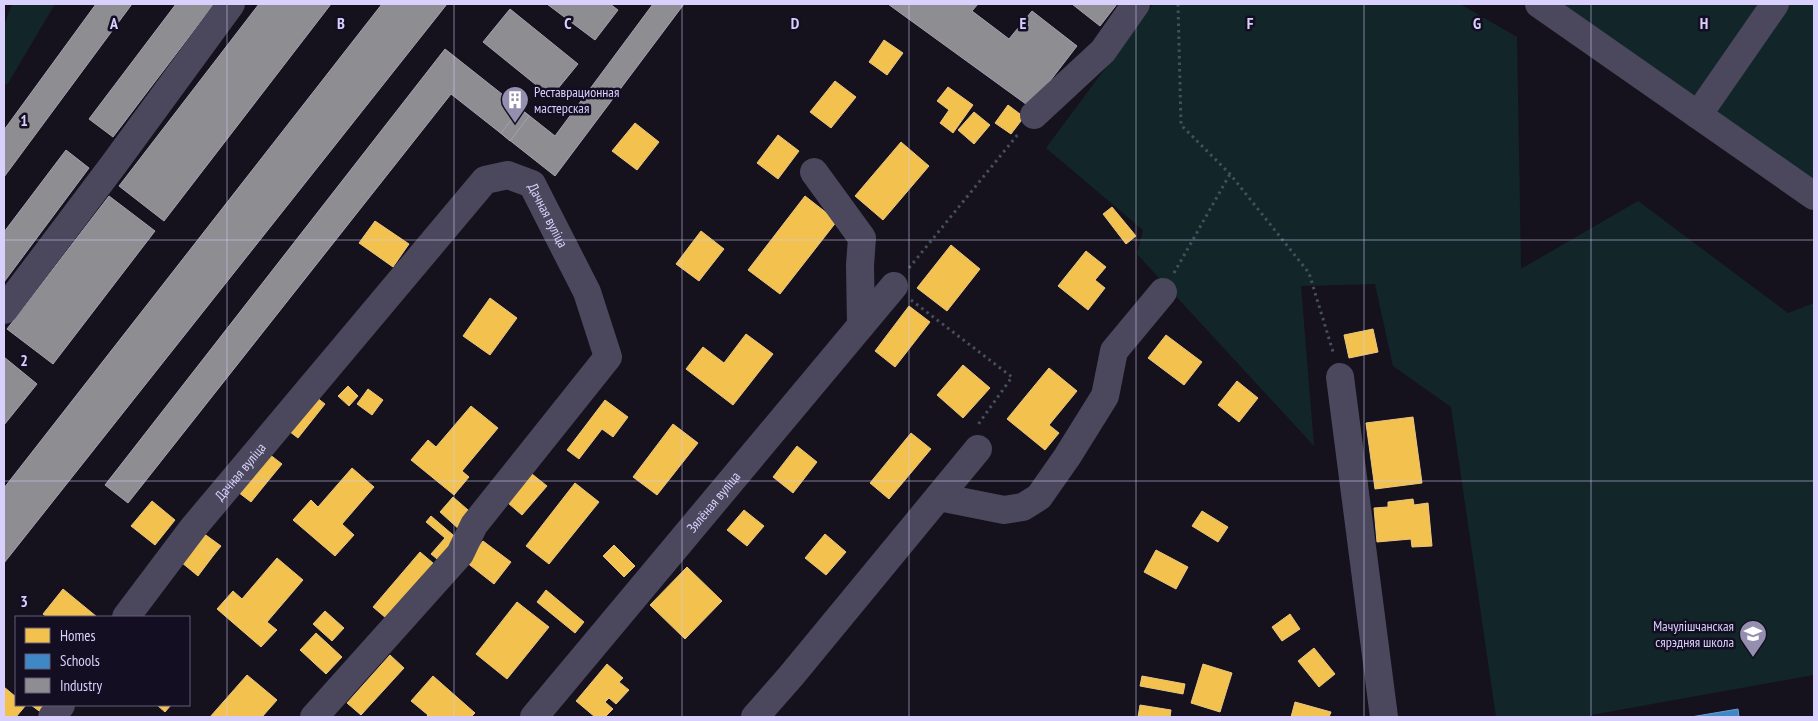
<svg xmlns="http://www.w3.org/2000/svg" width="1818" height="721" font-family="'PT Sans Narrow',sans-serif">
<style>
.green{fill:#122629}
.homes{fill:#f2c14e;stroke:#eac682}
.schools{fill:#3f88c5;stroke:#6d9ed6}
.industry{fill:#8d8d92;stroke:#a4a1b2}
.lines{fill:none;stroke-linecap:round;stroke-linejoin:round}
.path{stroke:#454f5e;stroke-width:3;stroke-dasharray:2.5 4;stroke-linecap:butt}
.minor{stroke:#4b485d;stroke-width:28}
.grid{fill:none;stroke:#d9d0fd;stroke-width:1;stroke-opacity:0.55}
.labels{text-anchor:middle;stroke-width:5;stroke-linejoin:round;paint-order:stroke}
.poi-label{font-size:14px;fill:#d9d0fd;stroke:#130e21;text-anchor:start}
.street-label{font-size:14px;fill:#d9d0fd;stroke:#130e21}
.grid-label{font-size:16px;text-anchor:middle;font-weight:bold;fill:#d9d0fd;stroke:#130e21;stroke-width:5;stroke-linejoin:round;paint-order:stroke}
</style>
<rect width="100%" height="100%" fill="#15121d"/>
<g class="green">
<polygon points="12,4 55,4 7,85 4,83 4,26"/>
<polygon points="1153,4 1460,4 1517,37 1521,269 1638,201 1788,313 1814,303 1814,675 1591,715 1591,717 1496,717 1451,407 1393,366 1375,284 1301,286 1314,446 1137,254 1143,230 1046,148"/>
<polygon points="1558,4 1814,4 1814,183"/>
</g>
<g class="homes">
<polygon points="884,40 903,53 887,75 869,62"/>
<polygon points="835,81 856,97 831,128 810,112"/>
<polygon points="948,87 973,105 953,133 940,123 949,110 937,101"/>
<polygon points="1008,105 1024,117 1011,134 995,123"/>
<polygon points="974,112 990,125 974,144 958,130"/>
<polygon points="635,123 659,142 637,170 612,151"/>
<polygon points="778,135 799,151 778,179 757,163"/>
<polygon points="901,142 929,166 883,220 855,196"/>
<polygon points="805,196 837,221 780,294 748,270"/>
<polygon points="1112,207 1136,236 1126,244 1103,214"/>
<polygon points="375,221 409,244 393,267 359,243"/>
<polygon points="701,231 724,249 699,281 676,264"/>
<polygon points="951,245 980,269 947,311 917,288"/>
<polygon points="1086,251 1106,267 1095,280 1105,288 1088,310 1058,286"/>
<polygon points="490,298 517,318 490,355 463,336"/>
<polygon points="909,306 930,322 895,367 875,351"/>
<polygon points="1373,329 1378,352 1349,358 1344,335"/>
<polygon points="746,334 773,354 733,405 686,369 703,347 724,363"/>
<polygon points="1166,335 1202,362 1184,385 1148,358"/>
<polygon points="963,365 990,388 963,418 937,395"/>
<polygon points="1049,368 1077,391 1049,425 1059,433 1045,450 1007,419"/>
<polygon points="1237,381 1258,398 1239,422 1218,405"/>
<polygon points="348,386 358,396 349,406 338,396"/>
<polygon points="368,389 383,400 372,415 357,404"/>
<polygon points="312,394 325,404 298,438 285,428"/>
<polygon points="605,400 628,417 613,437 602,429 579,459 567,450"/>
<polygon points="471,406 498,428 462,471 469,477 454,495 411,460 428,440 436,447"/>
<polygon points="1413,417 1422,483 1375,489 1366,423"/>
<polygon points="673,424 698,443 657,495 633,477"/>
<polygon points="911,433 931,449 889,499 870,483"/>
<polygon points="797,446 817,462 793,493 773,477"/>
<polygon points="265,451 282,464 268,481 251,467"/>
<polygon points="251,467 268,481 251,502 234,489"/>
<polygon points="352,468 374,487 342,524 354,535 335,556 293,520 311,500 318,507"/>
<polygon points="532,474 547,486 522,515 508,503"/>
<polygon points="575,483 599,502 549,564 526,546"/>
<polygon points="453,497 475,516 461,531 440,512"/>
<polygon points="1413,499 1414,505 1428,503 1432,546 1412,547 1411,539 1377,542 1374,508 1388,507 1388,502"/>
<polygon points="152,501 175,520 155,545 131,526"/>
<polygon points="744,510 764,526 747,546 727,530"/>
<polygon points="1202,511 1228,527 1218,542 1192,526"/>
<polygon points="431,516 460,541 442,563 431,554 445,538 426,522"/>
<polygon points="203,533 221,546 213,556 196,543"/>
<polygon points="825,534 846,552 826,575 805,558"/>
<polygon points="483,541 511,562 494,584 466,562"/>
<polygon points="196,543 213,556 198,576 181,562"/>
<polygon points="614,545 635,566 624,577 603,556"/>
<polygon points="1156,550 1188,567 1176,589 1144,572"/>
<polygon points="420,552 440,569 393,624 373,607"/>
<polygon points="277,558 303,580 267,622 277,630 261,647 217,609 233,591 242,599"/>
<polygon points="687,567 722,601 685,639 650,605"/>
<polygon points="63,589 97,617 47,617 43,614"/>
<polygon points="546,590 584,622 575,633 537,602"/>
<polygon points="517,602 549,627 507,679 476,654"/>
<polygon points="325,611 344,628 332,641 313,624"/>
<polygon points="1290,614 1300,629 1282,641 1272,627"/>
<polygon points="316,633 342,657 326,674 300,650"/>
<polygon points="1314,648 1335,674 1319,687 1298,661"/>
<polygon points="390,655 404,668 361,715 347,703"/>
<polygon points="607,664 623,678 619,682 629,690 616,704 609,698 605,702 613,709 605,717 595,717 576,701"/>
<polygon points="1203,664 1232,673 1220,712 1191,703"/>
<polygon points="247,675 277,700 262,717 210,717"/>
<polygon points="433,676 475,713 471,717 426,717 428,715 411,701"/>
<polygon points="1142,676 1185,684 1183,694 1140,686"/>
<polygon points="4,687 16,697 16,705 26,705 16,717 4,717"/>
<polygon points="1295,702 1331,712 1329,717 1291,717"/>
<polygon points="31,705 55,705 46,716"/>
<polygon points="157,705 171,705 165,712"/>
<polygon points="1140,705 1171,710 1170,717 1138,717"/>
</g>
<polygon class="schools" points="1738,709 1739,717 1691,717"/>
<g class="industry">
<polygon points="96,4 132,4 4,177 4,130"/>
<polygon points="176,4 214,4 113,137 89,119"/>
<polygon points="259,4 331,4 164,221 119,186"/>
<polygon points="382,4 447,4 4,563 4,488"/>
<polygon points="547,4 610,4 618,10 595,40"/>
<polygon points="653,4 684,4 555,176 451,94 128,503 105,485 445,49 555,136"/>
<polygon points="888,4 978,4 972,11 1009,39 1032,11 1077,46 1030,107"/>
<polygon points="1072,4 1117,4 1100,26"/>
<polygon points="510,9 578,64 551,97 483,42"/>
<polygon points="520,109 529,116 510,141 501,133"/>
<polygon points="66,150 89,168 4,282 4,232"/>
<polygon points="109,196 155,231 53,364 7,329"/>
<polygon points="4,357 37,384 4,425"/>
</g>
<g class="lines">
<g class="path">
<polyline points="1178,4 1181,125 1230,174 1309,273 1334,355"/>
<polyline points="909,268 1019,133"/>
<polyline points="1174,273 1230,174"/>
<polyline points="911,300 1012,377 977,426"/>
</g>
<g class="minor">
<polyline points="1539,4 1698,115 1775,4"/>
<polyline points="1034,115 1103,51 1136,4"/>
<polyline points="1698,115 1814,196"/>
<polyline points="814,172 862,238 860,265 861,325"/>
<polyline points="4,310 114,164 231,4"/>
<polyline points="1340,377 1384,717"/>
<polyline points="939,497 1004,510 1023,507 1039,497 1067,457 1105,396 1114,351 1163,292"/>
<path id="s1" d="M126,617L193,528L485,180L508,175L532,184L587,292L608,357L474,525L460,554L314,717"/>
<polyline points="52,717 61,705"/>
<path id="s2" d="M534,717L894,286"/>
<polyline points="755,717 791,676 978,449"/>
</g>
</g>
<path class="grid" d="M227,4V717M454,4V717M682,4V717M909,4V717M1136,4V717M1364,4V717M1591,4V717M4,240H1814M4,481H1814"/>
<defs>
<symbol id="building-pin" viewBox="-11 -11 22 30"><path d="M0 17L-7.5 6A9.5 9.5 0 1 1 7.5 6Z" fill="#948eaf" stroke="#130e21"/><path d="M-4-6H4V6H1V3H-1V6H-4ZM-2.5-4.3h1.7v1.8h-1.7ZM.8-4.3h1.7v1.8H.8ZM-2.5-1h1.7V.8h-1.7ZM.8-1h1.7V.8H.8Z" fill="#fff"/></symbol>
<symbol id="school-pin" viewBox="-11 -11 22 30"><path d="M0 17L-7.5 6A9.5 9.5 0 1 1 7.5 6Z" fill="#948eaf" stroke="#130e21"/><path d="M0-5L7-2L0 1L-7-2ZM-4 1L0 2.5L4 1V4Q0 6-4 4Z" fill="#fff"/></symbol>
</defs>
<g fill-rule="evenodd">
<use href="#building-pin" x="499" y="84" width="32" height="43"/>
<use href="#school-pin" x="1737" y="618" width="32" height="43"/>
</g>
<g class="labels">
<g class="poi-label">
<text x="534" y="97">Реставрационная<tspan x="534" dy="16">мастерская</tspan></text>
<text x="1734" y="631" text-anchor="end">Мачулішчанская<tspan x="1734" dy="16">сярэдняя школа</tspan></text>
</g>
<g class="street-label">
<text dy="5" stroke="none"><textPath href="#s1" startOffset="650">Дачная вуліца</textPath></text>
<text dy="5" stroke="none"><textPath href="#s1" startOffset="185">Дачная вуліца</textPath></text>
<text dy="5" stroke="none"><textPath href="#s2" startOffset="280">Зялёная вуліца</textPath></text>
</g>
</g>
<g class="grid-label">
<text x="114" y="29">A</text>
<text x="341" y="29">B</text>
<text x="568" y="29">C</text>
<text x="795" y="29">D</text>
<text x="1023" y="29">E</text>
<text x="1250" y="29">F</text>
<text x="1477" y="29">G</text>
<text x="1704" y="29">H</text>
<text x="24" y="126">1</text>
<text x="24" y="366">2</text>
<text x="24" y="607">3</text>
</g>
<rect width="1818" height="721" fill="none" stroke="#d9d0fd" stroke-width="10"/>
<rect x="15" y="616" width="175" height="90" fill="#130e21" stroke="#625c79"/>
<rect x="25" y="628" width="25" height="15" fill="#f2c14e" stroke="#625c79"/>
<text x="60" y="641" font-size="15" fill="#d9d0fd">Homes</text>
<rect x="25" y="654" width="25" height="15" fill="#3f88c5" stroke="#625c79"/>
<text x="60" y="666" font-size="15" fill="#d9d0fd">Schools</text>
<rect x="25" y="678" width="25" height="15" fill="#8d8d92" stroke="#625c79"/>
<text x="60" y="691" font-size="15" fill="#d9d0fd">Industry</text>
</svg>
